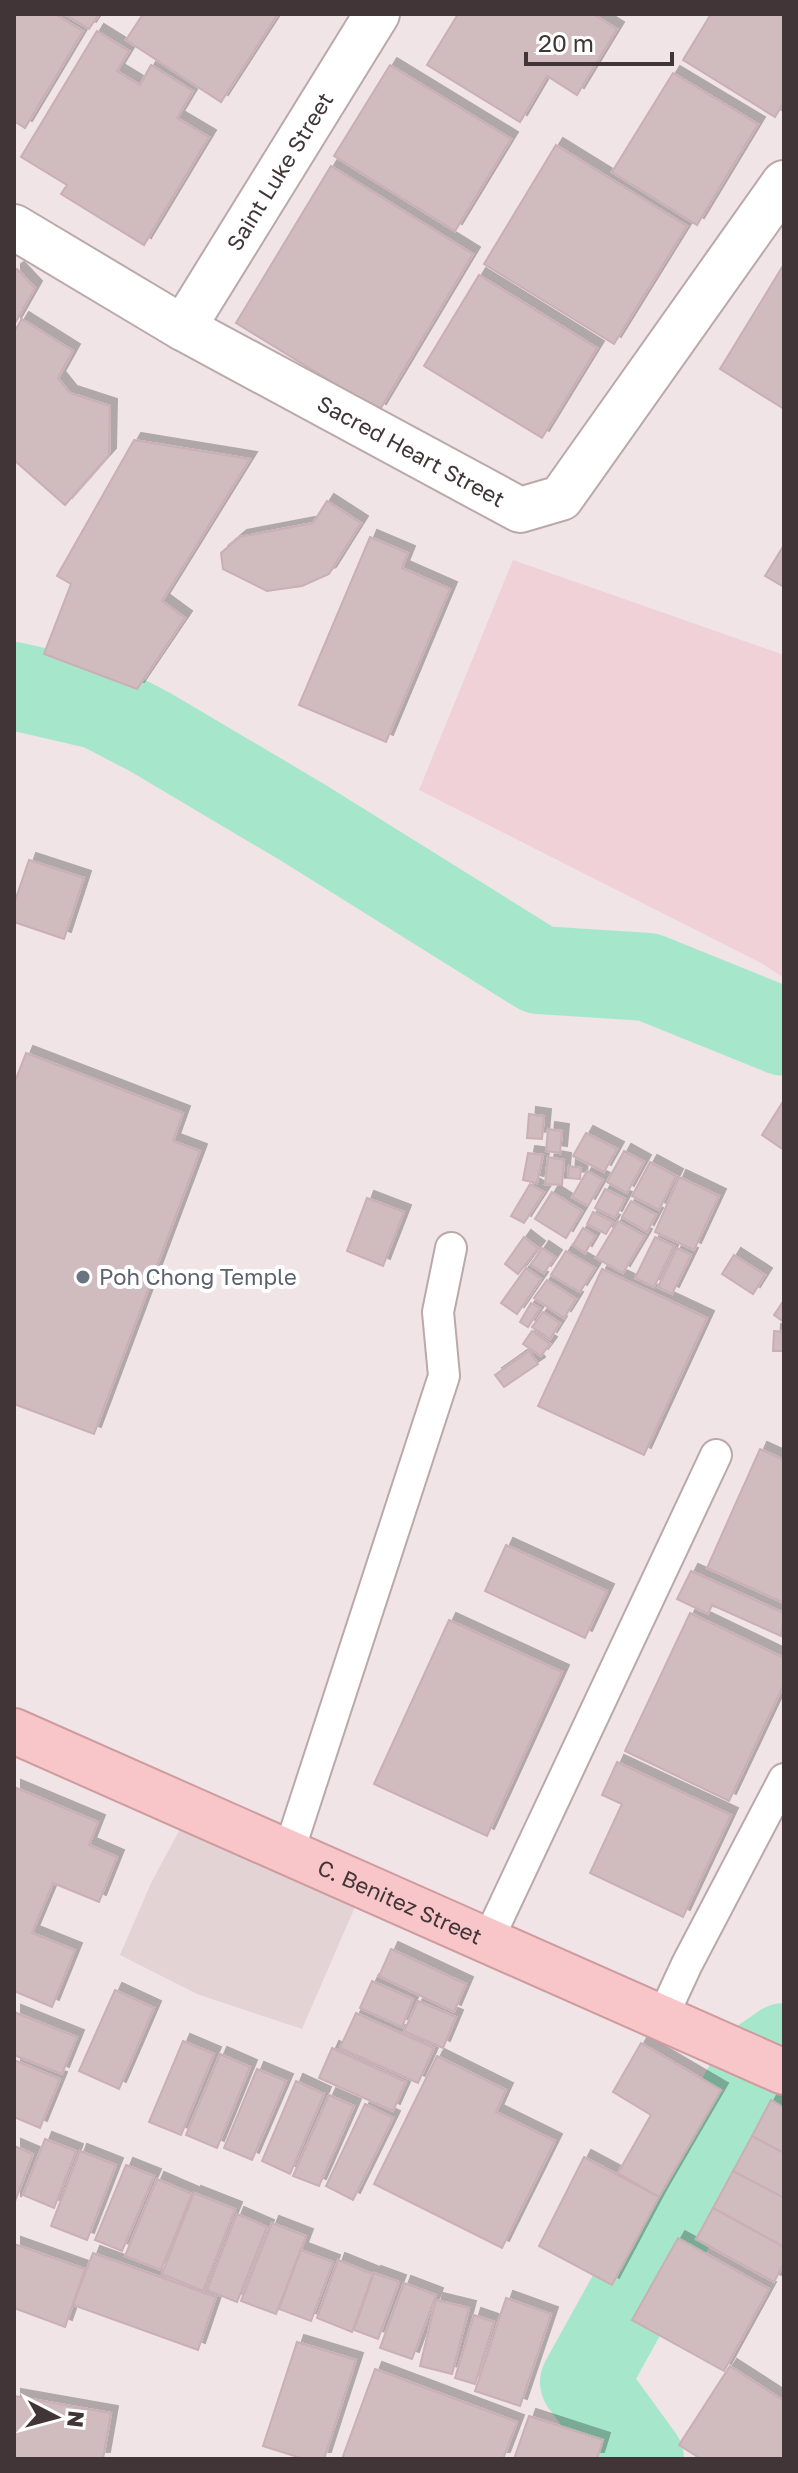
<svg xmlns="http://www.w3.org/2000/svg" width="798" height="2473" font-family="'Golos Text',sans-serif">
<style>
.residential{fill:#e3d3d5}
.commercial{fill:#f0d1d8}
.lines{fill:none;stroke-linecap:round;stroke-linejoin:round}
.river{stroke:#a6e7cc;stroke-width:88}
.building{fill:#d0bbbf;stroke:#caafb5;stroke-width:2;filter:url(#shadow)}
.lane-casing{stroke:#baa8ab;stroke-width:34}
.street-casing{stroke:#baa8ab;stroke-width:48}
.secondary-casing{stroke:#ce9b9f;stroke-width:48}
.lane{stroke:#fff;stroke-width:30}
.street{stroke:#fff;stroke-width:44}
.secondary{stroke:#f8c6c9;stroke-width:44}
.worship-dot{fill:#6b7280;stroke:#fff;stroke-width:3}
.labels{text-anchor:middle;stroke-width:8;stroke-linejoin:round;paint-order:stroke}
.street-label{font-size:22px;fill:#413537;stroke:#fff}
.worship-label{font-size:22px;fill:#5b616d;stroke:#fff;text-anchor:start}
</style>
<defs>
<filter id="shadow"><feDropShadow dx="7" dy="-7" stdDeviation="0" flood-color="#0004"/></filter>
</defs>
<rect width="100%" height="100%" fill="#f0e4e6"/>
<polygon class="residential" points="181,1827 358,1900 302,2029 197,1994 120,1955 151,1883"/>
<polygon class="commercial" points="513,560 784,655 784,978 763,964 419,790"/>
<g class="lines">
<g class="river">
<polyline points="14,686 100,706 150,732 302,822 539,970 648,977 784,1032"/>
<polyline points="640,2459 584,2382 761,2063 784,2047"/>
</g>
</g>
<g class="building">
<polygon points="14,14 55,14 83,31 25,128 14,121"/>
<polygon points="64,14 99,14 89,29"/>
<polygon points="143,14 278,14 221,102 126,40"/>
<polygon points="458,14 593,14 617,29 577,95 547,76 520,122 427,65"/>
<polygon points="711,14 784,14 784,102 775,117 683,60"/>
<polygon points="97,31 129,51 117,71 140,85 151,65 193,91 177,118 209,137 144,245 61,194 67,185 21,157"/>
<polygon points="390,65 511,139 455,231 334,156"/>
<polygon points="673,73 758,124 697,225 612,172"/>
<polygon points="556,145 687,226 614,344 484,264"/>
<polygon points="331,166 473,254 379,411 236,323"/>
<polygon points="784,264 784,409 720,369"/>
<polygon points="17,269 35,288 14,325 14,271"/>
<polygon points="479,275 597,348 542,438 424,366"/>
<polygon points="22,319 73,351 58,378 70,393 110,406 109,455 65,505 14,460 14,332"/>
<polygon points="134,440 250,459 162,601 185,618 137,689 44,654 71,584 57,576"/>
<polygon points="327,501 361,523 329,574 302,586 267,591 223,569 221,553 240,537 313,523"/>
<polygon points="370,537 408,553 402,568 450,589 386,742 299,705"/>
<polygon points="784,545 784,587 765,576"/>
<polygon points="29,860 84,878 64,939 14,922 14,904"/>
<polygon points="26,1053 183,1113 173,1141 200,1151 94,1434 14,1404 14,1084"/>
<polygon points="784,1100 784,1150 762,1135"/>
<polygon points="529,1114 544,1116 542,1139 527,1138"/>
<polygon points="548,1129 562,1131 560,1153 546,1151"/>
<polygon points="586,1133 617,1149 604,1172 573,1156"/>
<polygon points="624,1151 644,1162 627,1193 607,1182"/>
<polygon points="528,1153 543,1155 537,1183 523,1180"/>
<polygon points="548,1157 564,1160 562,1185 545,1184"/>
<polygon points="650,1162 676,1176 659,1210 632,1196"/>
<polygon points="569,1166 581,1168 580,1179 568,1178"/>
<polygon points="587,1171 603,1180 588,1206 572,1197"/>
<polygon points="679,1177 719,1196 694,1250 655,1232"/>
<polygon points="530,1184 544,1192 524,1223 511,1216"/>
<polygon points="605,1189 625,1199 615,1218 595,1208"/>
<polygon points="552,1192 582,1211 566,1238 535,1219"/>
<polygon points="367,1198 404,1212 383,1266 347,1251"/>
<polygon points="631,1201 656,1215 647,1232 622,1217"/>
<polygon points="593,1212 613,1222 606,1234 587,1224"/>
<polygon points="618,1221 645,1236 623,1273 596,1258"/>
<polygon points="583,1228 595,1236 585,1253 573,1245"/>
<polygon points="524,1237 538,1248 518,1274 505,1264"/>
<polygon points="655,1237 674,1246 654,1287 635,1278"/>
<polygon points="542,1248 555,1257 544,1273 531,1265"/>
<polygon points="677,1248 691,1255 672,1294 658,1287"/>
<polygon points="566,1251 595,1268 580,1292 551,1275"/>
<polygon points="734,1255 765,1275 753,1294 722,1274"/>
<polygon points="526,1268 541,1279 517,1314 501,1303"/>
<polygon points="602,1269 707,1318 644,1455 538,1406"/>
<polygon points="547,1280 576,1299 564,1318 534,1298"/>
<polygon points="784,1300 784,1322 774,1315"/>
<polygon points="531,1303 540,1308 528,1327 520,1322"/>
<polygon points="543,1312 560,1323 550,1339 532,1327"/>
<polygon points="532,1331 550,1344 541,1356 523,1344"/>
<polygon points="774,1331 784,1332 784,1351 773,1351"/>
<polygon points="529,1351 538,1364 504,1387 495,1375"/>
<polygon points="760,1449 784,1460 784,1603 707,1568"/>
<polygon points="506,1545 607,1591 585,1638 485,1591"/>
<polygon points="691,1571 784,1613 781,1636 712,1605 708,1614 677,1599"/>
<polygon points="690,1613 784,1658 784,1684 729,1801 625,1751"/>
<polygon points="449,1620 562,1672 487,1836 374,1784"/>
<polygon points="617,1762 731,1815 683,1917 590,1873 622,1804 602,1795"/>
<polygon points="14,1787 98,1822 89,1845 117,1857 99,1902 53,1883 32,1933 75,1950 52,2007 14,1991"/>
<polygon points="391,1949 466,1984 454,2012 379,1976"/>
<polygon points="372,1981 413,1999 402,2027 360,2008"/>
<polygon points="115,1990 154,2008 119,2089 79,2071"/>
<polygon points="418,2001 456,2017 443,2048 404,2031"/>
<polygon points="14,2012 77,2037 62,2074 14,2055"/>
<polygon points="356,2013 434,2048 418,2083 340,2048"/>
<polygon points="183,2041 214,2054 181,2135 149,2122"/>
<polygon points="641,2043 721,2090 659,2197 618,2173 651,2115 613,2092"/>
<polygon points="332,2048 406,2082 393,2111 319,2078"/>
<polygon points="220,2054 250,2067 217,2148 186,2135"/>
<polygon points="437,2056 506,2090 496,2112 555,2141 502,2248 374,2184"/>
<polygon points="14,2060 60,2079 40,2128 14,2117"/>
<polygon points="257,2069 286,2081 252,2160 224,2148"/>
<polygon points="296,2081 324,2094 290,2174 262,2161"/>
<polygon points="329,2095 354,2106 319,2186 293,2176"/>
<polygon points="771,2100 784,2108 784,2153 752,2136"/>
<polygon points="365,2104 393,2118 353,2200 326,2186"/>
<polygon points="752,2136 784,2153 784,2198 733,2171"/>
<polygon points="45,2139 76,2151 54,2208 23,2195"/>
<polygon points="14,2146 33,2154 14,2204"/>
<polygon points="80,2151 116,2165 87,2240 51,2226"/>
<polygon points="584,2157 659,2197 612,2285 539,2246"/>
<polygon points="126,2165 154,2176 122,2251 95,2240"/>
<polygon points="733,2171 784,2198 784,2247 713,2208"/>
<polygon points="157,2179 192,2194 161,2270 125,2256"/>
<polygon points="194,2193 235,2209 203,2291 162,2274"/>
<polygon points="713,2208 784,2247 784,2263 774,2282 696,2239"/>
<polygon points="237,2214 267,2227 237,2302 207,2290"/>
<polygon points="272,2223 306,2236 276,2314 241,2301"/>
<polygon points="678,2238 769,2289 724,2371 632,2320"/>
<polygon points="14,2244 85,2269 65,2327 14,2308"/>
<polygon points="301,2250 333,2262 311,2321 279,2309"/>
<polygon points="93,2253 216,2297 198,2350 73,2305"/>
<polygon points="338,2260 373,2274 352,2332 317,2318"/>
<polygon points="374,2273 399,2282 378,2339 354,2330"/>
<polygon points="404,2283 436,2295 412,2359 380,2348"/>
<polygon points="506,2298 551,2314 520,2406 475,2391"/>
<polygon points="436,2300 469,2308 452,2374 420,2366"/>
<polygon points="474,2315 494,2322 475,2384 455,2378"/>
<polygon points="297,2342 356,2360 324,2459 304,2459 263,2446"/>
<polygon points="730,2366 784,2401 784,2459 701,2459 679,2445"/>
<polygon points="375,2369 517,2422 503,2459 342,2459"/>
<polygon points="14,2396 111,2413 103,2459 14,2459"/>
<polygon points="529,2416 603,2440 597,2459 514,2459"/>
</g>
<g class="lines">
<defs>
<g id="lane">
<polyline points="288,1854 444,1376 438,1312 451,1248"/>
<polyline points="487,1942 716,1455"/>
<polyline points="662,2018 687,1964 784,1779"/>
</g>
<g id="street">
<path id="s1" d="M14,227L183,328L520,510L561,498L784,183"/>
<path id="s2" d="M183,328L377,14"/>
</g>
<g id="secondary">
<path id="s3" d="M14,1731L784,2072"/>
</g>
</defs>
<use href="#lane" class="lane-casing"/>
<use href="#street" class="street-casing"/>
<use href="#secondary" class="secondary-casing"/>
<use href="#lane" class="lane"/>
<use href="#street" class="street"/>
<use href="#secondary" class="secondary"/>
</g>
<circle class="worship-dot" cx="83" cy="1277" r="8"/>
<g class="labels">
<g class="street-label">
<text dy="8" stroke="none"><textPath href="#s2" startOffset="184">Saint Luke Street</textPath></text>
<text dy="8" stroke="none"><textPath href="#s1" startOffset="456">Sacred Heart Street</textPath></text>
<text dy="8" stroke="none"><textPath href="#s3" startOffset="422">C. Benitez Street</textPath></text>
</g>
<g class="worship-label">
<text x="99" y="1285">Poh Chong Temple</text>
</g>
</g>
<rect width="798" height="2473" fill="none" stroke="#413537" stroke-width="32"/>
<g transform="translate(56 2417) rotate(96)" stroke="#ffffff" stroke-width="6" paint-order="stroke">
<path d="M0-6L14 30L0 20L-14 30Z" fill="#413537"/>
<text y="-12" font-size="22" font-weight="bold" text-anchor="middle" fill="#413537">N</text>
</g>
<path d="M526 52v12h146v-12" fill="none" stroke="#413537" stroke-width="4"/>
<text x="538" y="52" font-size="24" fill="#413537" stroke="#ffffff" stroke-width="6" paint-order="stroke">20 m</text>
</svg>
